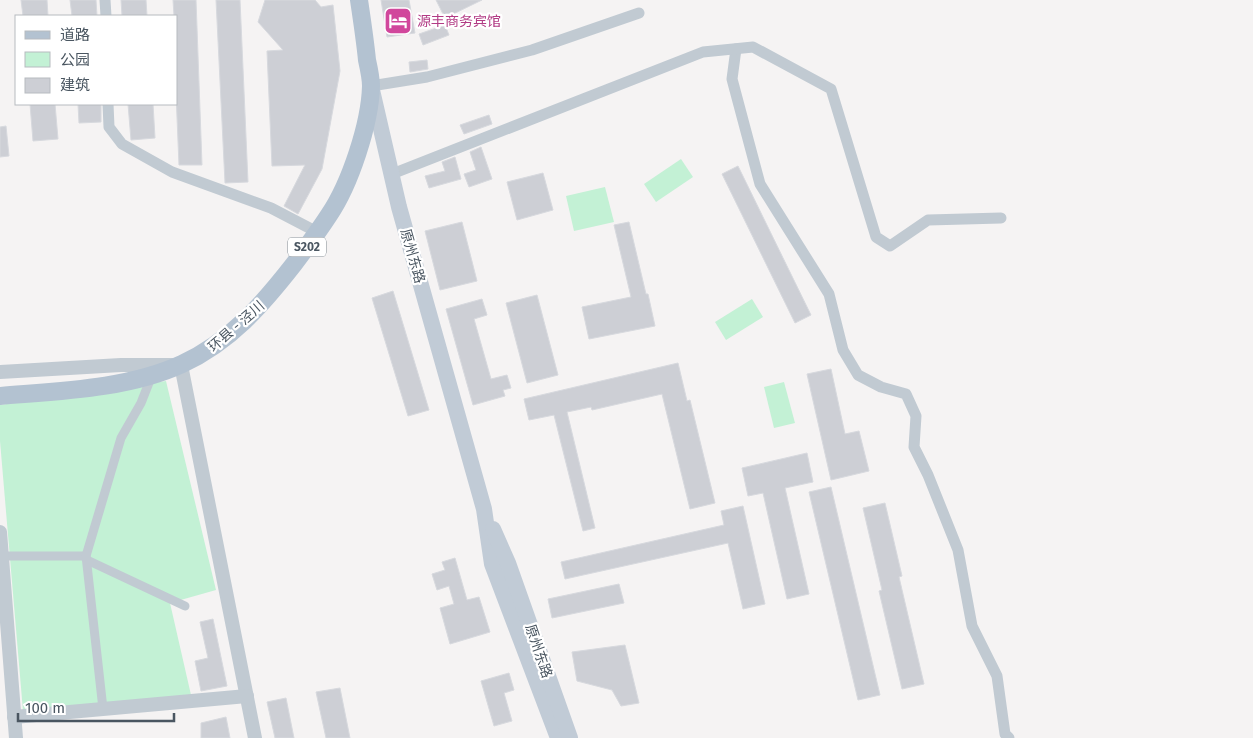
<svg xmlns="http://www.w3.org/2000/svg" width="1253" height="738" font-family="'Fira Sans','Noto Sans SC',sans-serif">
<style>
.green{fill:#c3f1d5}
.building{fill:#cdcfd5;stroke:#d7d9de}
.lines{fill:none;stroke-linecap:round;stroke-linejoin:round}
.pedestrian{stroke:#c1cad2;stroke-width:9}
.minor{stroke:#c1cad2;stroke-width:11}
.tertiary{stroke:#c1cad2;stroke-width:14}
.secondary{stroke:#c1cbd6;stroke-width:16}
.primary{stroke:#b3c2d1;stroke-width:18}
.labels{text-anchor:middle;stroke-width:4.5;stroke-linejoin:round;paint-order:stroke}
.shield{fill:#fff;stroke:#808990;stroke-width:1}
.shield-label{font-size:12px;font-weight:bold;fill:#4a5661}
.hotel-label{font-size:14px;fill:#b23c85;stroke:#fff;text-anchor:start}
.street-label{font-size:14px;fill:#4a5661;stroke:#fff}
</style>
<rect width="100%" height="100%" fill="#f5f3f3"/>
<g class="green">
<polygon points="681,159 693,177 656,202 644,184"/>
<polygon points="605,187 614,222 574,231 566,196"/>
<polygon points="752,299 763,317 726,340 715,322"/>
<polygon points="166,381 216,590 170,603 191,695 23,711 0,441 0,405"/>
<polygon points="784,382 795,423 774,428 764,387"/>
</g>
<g class="building">
<polygon points="21,0 47,0 48,16 23,16"/>
<polygon points="70,0 96,0 97,16 72,16"/>
<polygon points="121,0 146,0 147,16 122,16"/>
<polygon points="173,0 196,0 202,165 179,165 176,93 176,16 174,16"/>
<polygon points="216,0 240,0 248,182 225,183"/>
<polygon points="265,0 315,0 321,7 333,5 340,71 322,169 298,214 284,206 305,165 272,166 267,51 283,50 258,22"/>
<polygon points="381,0 409,0 415,33 387,37"/>
<polygon points="436,0 482,0 445,18"/>
<polygon points="445,25 449,35 423,45 419,34"/>
<polygon points="427,60 428,69 410,72 409,62"/>
<polygon points="30,104 55,104 58,139 33,141"/>
<polygon points="78,104 101,104 101,122 79,123"/>
<polygon points="128,104 153,104 155,138 131,140"/>
<polygon points="489,115 492,124 464,134 460,125"/>
<polygon points="6,126 9,156 0,157 0,127"/>
<polygon points="481,147 492,179 469,187 464,174 476,170 470,152"/>
<polygon points="455,157 461,179 429,188 425,176 445,171 442,162"/>
<polygon points="738,166 811,315 795,323 722,174"/>
<polygon points="543,173 553,210 517,220 507,182"/>
<polygon points="462,222 477,281 440,290 425,231"/>
<polygon points="629,222 646,294 648,294 655,326 589,339 582,307 631,297 614,225"/>
<polygon points="393,291 429,410 408,416 372,298"/>
<polygon points="537,295 558,375 527,383 506,303"/>
<polygon points="482,299 487,315 474,319 491,379 507,375 511,388 503,390 505,396 473,405 446,309"/>
<polygon points="678,363 687,401 690,400 715,503 690,509 662,394 592,410 591,407 567,412 595,528 583,531 554,415 529,420 524,399"/>
<polygon points="831,369 845,434 859,431 869,471 831,480 807,374"/>
<polygon points="807,453 813,482 785,488 809,594 787,599 763,493 748,496 742,468"/>
<polygon points="831,487 880,695 858,700 809,492"/>
<polygon points="885,503 902,576 899,577 924,684 902,689 879,591 882,590 863,508"/>
<polygon points="743,506 765,604 743,609 728,543 565,579 561,562 724,525 721,511"/>
<polygon points="455,558 467,600 479,597 490,632 450,644 440,608 454,604 449,586 437,590 432,574 445,570 442,562"/>
<polygon points="619,584 624,603 552,618 548,599"/>
<polygon points="213,619 227,686 201,691 195,661 208,658 200,622"/>
<polygon points="625,645 639,703 621,706 612,690 577,681 572,652"/>
<polygon points="509,673 514,690 504,693 512,721 494,726 481,681"/>
<polygon points="340,688 350,738 326,738 316,692"/>
<polygon points="286,698 294,738 275,738 267,702"/>
<polygon points="226,717 230,738 201,738 201,723"/>
</g>
<g class="lines">
<g class="pedestrian">
<polyline points="2,556 86,556"/>
<polyline points="87,560 185,606"/>
<polyline points="103,709 86,556 121,438 141,403 152,375"/>
</g>
<g class="minor">
<polyline points="105,0 106,16"/>
<polyline points="736,49 732,79 760,184 829,294 843,350 858,375 881,387 906,394 916,416 914,447 928,475 958,550 972,626 997,676 1005,734 1009,738"/>
<polyline points="371,86 427,77 532,50 639,13"/>
<polyline points="108,104 109,127 122,144 172,172 271,208 317,232"/>
<polyline points="392,174 703,52 753,47 831,89 876,237 890,246 928,220 1001,218"/>
</g>
<g class="tertiary">
<polyline points="0,372 121,365 181,365 255,738"/>
<polyline points="0,532 16,738"/>
<polyline points="14,717 247,696"/>
</g>
<g class="secondary">
<polyline points="372,90 399,207 484,509 492,564 558,738"/>
<polyline points="493,529 508,563 570,738"/>
</g>
<path class="primary" d="M0,396C59,391 128,389 182,364C230,342 262,305 294,264C306,248 318,232 329,215C350,184 370,124 371,86C371,78 369,69 367,60C365,40 362,20 359,0"/>
</g>
<defs>
<symbol id="hotel-square" viewBox="-11 -11 22 22"><rect x="-9" y="-9" width="18" height="18" rx="4" fill="#d1479c" stroke="#fff"/><path d="M-6-4.5h1.5V1H6V5H4.5V3h-9V5H-6ZM-4 0a1.8 1.8 0 1 1 3.6 0ZM.5 0V-2.5h3Q6-2.5 6 0Z" fill="#fff"/></symbol>
</defs>
<g fill-rule="evenodd">
<use href="#hotel-square" x="382" y="5" width="32" height="32"/>
</g>
<g class="labels">
<rect class="shield" x="288" y="237.5" width="38" height="19" rx="4"/>
<g class="shield-label">
<text x="307" y="251">S202</text>
</g>
<g class="hotel-label">
<text x="417" y="26">源丰商务宾馆</text>
</g>
<g class="street-label">
<text transform="translate(413 256) rotate(74)" y="5">原州东路</text>
<text transform="translate(236 326) rotate(-41)" y="5">环县 - 泾川</text>
<text transform="translate(539 651) rotate(71)" y="5">原州东路</text>
</g>
</g>
<rect x="15" y="15" width="162" height="90" fill="#ffffff" stroke="#b7bbc0"/>
<rect x="25" y="31" width="25" height="8" fill="#b3c2d1" stroke="#b7bbc0"/>
<text x="60" y="40" font-size="15" fill="#4a5661">道路</text>
<rect x="25" y="52" width="25" height="15" fill="#c3f1d5" stroke="#b7bbc0"/>
<text x="60" y="65" font-size="15" fill="#4a5661">公园</text>
<rect x="25" y="78" width="25" height="15" fill="#cdcfd5" stroke="#b7bbc0"/>
<text x="60" y="90" font-size="15" fill="#4a5661">建筑</text>
<path d="M18 713v8h156v-8" fill="none" stroke="#4a5661" stroke-width="2.5"/>
<text x="25" y="713" font-size="15" fill="#4a5661" stroke="#ffffff" stroke-width="4" paint-order="stroke">100 m</text>
</svg>
